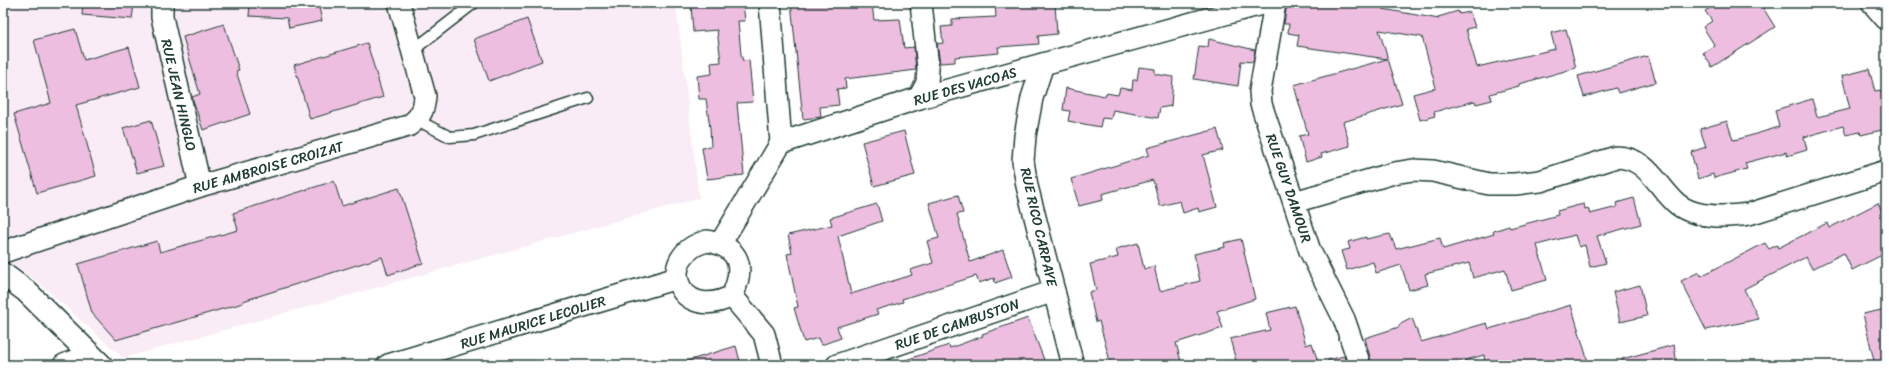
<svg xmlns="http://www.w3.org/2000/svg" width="1889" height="368" font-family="Sriracha,sans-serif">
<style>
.built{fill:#faecf6}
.building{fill:#edbee0;stroke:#1f3d34}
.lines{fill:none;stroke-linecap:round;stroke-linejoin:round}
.service-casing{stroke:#1f3d34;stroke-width:13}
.minor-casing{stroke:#1f3d34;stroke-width:24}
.tertiary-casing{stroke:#1f3d34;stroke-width:25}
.secondary-casing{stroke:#1f3d34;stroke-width:25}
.service{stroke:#fff;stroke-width:10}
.minor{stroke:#fff;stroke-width:21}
.tertiary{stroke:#fff;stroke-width:22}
.secondary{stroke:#fff;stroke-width:22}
.labels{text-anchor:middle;stroke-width:4;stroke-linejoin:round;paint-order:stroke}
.street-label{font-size:14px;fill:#1f3d34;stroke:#fff}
</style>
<rect width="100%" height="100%" fill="#fff"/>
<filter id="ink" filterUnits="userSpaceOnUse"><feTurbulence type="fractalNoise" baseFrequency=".025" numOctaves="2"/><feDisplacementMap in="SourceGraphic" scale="8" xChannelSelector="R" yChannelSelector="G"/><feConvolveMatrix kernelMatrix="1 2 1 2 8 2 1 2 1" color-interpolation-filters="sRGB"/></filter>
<g filter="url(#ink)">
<polygon class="built" points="3,3 676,3 699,198 123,358 38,282 3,259"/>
<g class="building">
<polygon points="83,3 134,3 132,19 82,15"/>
<polygon points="250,3 318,3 322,21 289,28 287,18 249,16"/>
<polygon points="703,3 743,3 745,21 738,21 741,54 743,61 749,60 753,102 737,103 744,175 707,179 702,148 711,147 710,128 706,99 699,99 697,76 712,74 711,63 721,62 717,30 693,32 691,5"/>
<polygon points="791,3 872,3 874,20 900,19 904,48 914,47 916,70 845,79 846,88 837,89 839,105 820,107 821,117 803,119"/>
<polygon points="995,3 1055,3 1057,34 1038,36 1039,44 998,47 999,53 955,57 955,62 940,63 937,44 943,43 941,27 952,26 952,19 996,17"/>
<polygon points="1287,3 1385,3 1383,9 1439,19 1438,17 1458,11 1459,14 1470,12 1475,27 1466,29 1477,67 1555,49 1551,33 1566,29 1576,68 1519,84 1519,86 1490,94 1492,100 1476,104 1475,101 1451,107 1434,112 1435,116 1420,120 1413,94 1436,88 1422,37 1379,30 1402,104 1343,122 1350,146 1321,154 1322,157 1306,162 1299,136 1308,134 1298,100 1300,100 1298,100 1294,85 1387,59 1297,46 1299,35 1288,33 1289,24 1284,24"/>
<polygon points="1718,3 1760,3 1775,27 1712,67 1703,53 1715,46 1703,27 1712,21 1705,11"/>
<polygon points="527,19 542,61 489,81 474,39"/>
<polygon points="224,24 239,70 236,71 250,114 203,130 192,97 200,94 183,37"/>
<polygon points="75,29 84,60 129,47 140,87 76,105 96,176 37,193 14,114 51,103 34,40"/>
<polygon points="1209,39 1255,50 1253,62 1241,61 1238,86 1194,79 1199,46 1208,47"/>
<polygon points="367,43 383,97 310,119 294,65"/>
<polygon points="1648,56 1656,82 1618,93 1616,88 1584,97 1578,76"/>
<polygon points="1139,67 1155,69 1155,74 1173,77 1171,106 1160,108 1158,118 1113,110 1111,119 1102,118 1100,127 1068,121 1070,111 1063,110 1066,88 1105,96 1106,93 1118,95 1120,88 1132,90 1133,80 1137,80"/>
<polygon points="1869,69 1875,91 1881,90 1882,96 1886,95 1886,129 1861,135 1860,132 1846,135 1843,126 1804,137 1807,150 1787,156 1786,152 1745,163 1747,169 1714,178 1713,174 1698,179 1691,152 1706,147 1700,129 1727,121 1733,140 1739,139 1779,127 1775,110 1812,99 1817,117 1850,109 1842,76"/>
<polygon points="151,120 164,166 137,173 123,128"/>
<polygon points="1217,129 1223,150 1203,155 1217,207 1199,212 1198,208 1183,213 1180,201 1160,206 1153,180 1102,194 1103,200 1079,206 1071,179 1149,155 1147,148"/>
<polygon points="904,131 915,175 874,186 862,142"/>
<polygon points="334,181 342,206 399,188 423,263 388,275 382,257 243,301 243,303 116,340 92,313 78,264 157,241 160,252 238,230 233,213"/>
<polygon points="958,195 963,213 957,214 970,262 1003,250 1012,277 995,283 994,278 979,283 976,276 902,299 903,302 876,310 878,314 837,327 841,338 821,345 818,338 804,342 794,308 798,307 787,254 792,253 788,235 832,225 830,218 877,204 882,221 838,236 851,294 912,275 910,270 933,263 927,241 939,238 929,203"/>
<polygon points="1634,198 1641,224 1597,236 1606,263 1590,267 1585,245 1579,247 1575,235 1537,245 1547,280 1511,290 1505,269 1473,278 1469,263 1425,274 1428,285 1409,290 1401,265 1376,273 1373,262 1347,270 1341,251 1350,249 1348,242 1366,237 1366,239 1390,234 1396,249 1440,238 1443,249 1494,234 1493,231 1509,226 1510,228 1558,215 1557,211 1575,206 1584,204 1585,209 1588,208 1590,214 1617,207 1616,203"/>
<polygon points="1878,203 1886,220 1886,253 1852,270 1844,253 1812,269 1806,257 1744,289 1759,319 1706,330 1681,281 1699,272 1701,276 1765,243 1769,249 1777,245 1778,248 1827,223 1829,228"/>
<polygon points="1241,239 1255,299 1217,311 1223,328 1176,343 1182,365 1111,365 1099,321 1096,322 1089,292 1096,290 1090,264 1118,257 1116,249 1138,243 1144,269 1154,266 1160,291 1200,281 1194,254 1225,247 1224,243"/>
<polygon points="1640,285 1647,316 1620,322 1613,292"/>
<polygon points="1571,305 1589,365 1485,365 1484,355 1449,365 1372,365 1365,338 1399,327 1399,325 1412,318 1421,342 1487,323 1489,329"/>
<polygon points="1295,306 1306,345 1312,343 1319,365 1237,365 1230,339 1270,330 1266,313"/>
<polygon points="1886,309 1886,365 1875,365 1863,314"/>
<polygon points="1028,318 1046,365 900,365 900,362 949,345 950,348 983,336 982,334"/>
<polygon points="1674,345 1677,365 1622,365 1622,359"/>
<polygon points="736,346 741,365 688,365 687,361"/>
<polygon points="1344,356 1347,365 1328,365 1328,360"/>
</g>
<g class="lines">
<defs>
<g id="service">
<polyline points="412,51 474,3"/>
<polyline points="417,120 450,137 474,135 588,98"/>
</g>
<g id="minor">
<polyline points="162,3 162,17 200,186"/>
<polyline points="770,3 781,143"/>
<polyline points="1275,3 1260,91 1261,104 1310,251 1344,319 1360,365"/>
<polyline points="1043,64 1032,98 1025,136 1023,161 1027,186 1073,365"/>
<polyline points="919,98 927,83 928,68 921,3"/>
<path d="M1294,202L1394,173L1413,170L1433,171L1489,184H1515L1540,181L1616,157C1646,157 1656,184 1675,202C1693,219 1726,217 1749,214L1886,171"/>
<path d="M707,241C741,247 745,268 732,296C677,324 654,255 707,241Z"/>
<polyline points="720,244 781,143 919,98 1265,3"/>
<path d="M3,252L200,186L408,126C420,118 424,111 425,96L399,3"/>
<polyline points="732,296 764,334 772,365"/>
<polyline points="64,365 90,354"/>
<polyline points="388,365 677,278"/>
<polyline points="837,365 1054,291"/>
</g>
<polyline id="tertiary" points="3,274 26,291 101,365"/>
<polyline id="secondary" points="1873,3 1886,18"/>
</defs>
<use href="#service" class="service-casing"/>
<use href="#minor" class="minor-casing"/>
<use href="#tertiary" class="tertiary-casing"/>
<use href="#secondary" class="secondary-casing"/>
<use href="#service" class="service"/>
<use href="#minor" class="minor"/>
<use href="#tertiary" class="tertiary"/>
<use href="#secondary" class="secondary"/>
</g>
</g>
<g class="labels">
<g class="street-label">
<text transform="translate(965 86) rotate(-16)" y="5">RUE DES VACOAS</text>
<text transform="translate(179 95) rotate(77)" y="5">RUE JEAN HINGLO</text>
<text transform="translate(268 167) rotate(-16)" y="5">RUE AMBROISE CROIZAT</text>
<text transform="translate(1289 188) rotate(71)" y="5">RUE GUY DAMOUR</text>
<text transform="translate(1039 227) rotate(77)" y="5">RUE RICO CARPAYE</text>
<text transform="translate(533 322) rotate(-17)" y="5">RUE MAURICE LECOLIER</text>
<text transform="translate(957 324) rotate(-19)" y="5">RUE DE CAMBUSTON</text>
</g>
</g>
<rect width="1889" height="368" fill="none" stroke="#fff" stroke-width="16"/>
<rect x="8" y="8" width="1873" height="352" fill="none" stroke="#1f3d34" stroke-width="1.5" filter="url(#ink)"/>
</svg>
